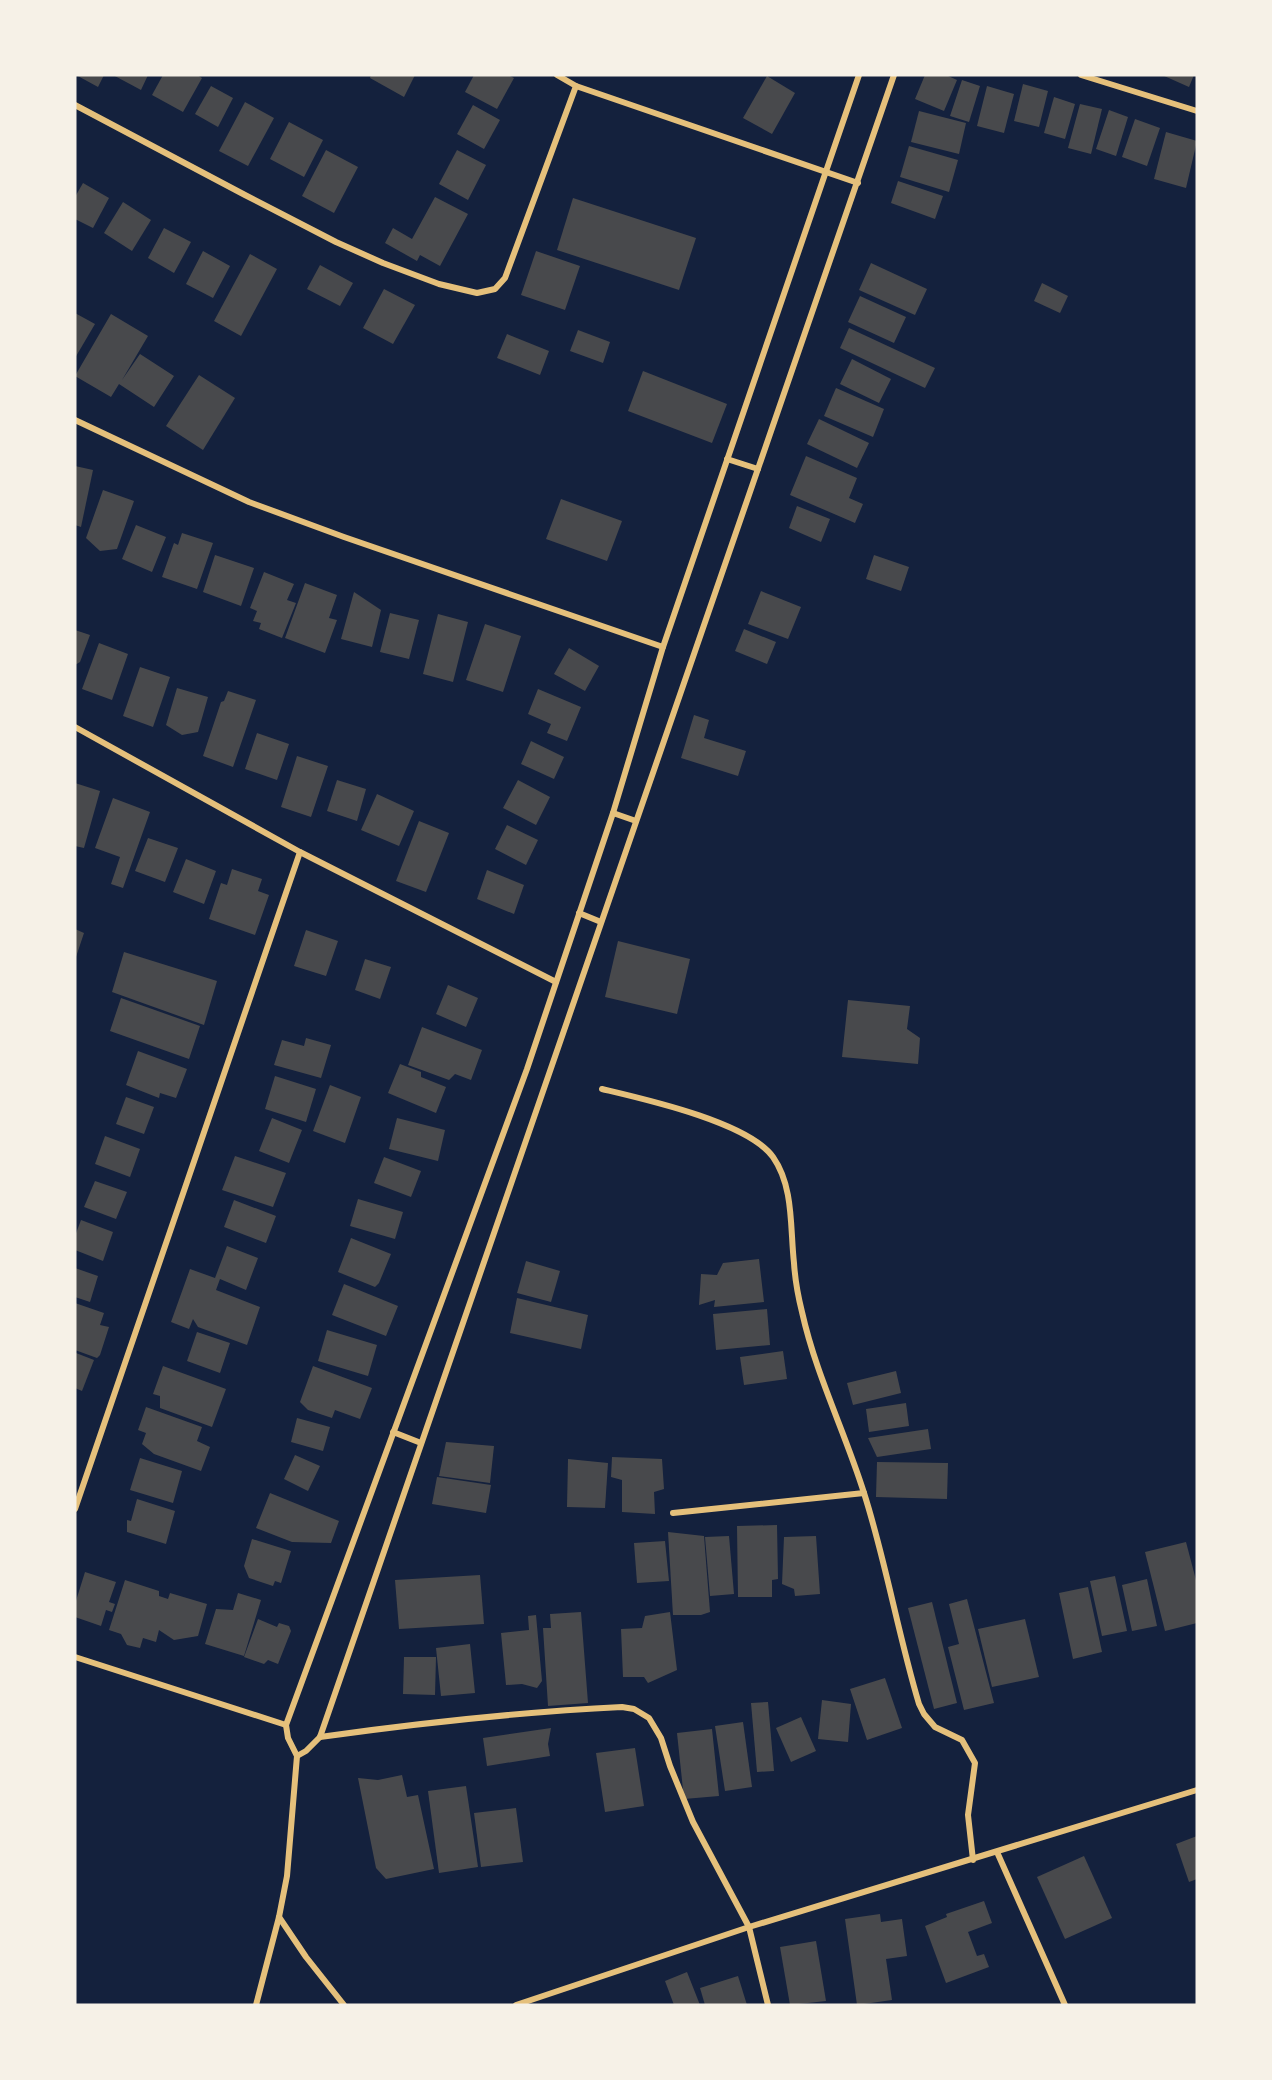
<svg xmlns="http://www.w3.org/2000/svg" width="1272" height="2080" font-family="'Fira Sans Condensed',sans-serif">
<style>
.building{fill:#48494c}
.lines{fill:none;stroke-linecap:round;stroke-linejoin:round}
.minor{stroke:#e5c07b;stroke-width:6}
</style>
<rect width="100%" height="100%" fill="#14213d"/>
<g class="building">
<polygon points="76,75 104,75 98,87"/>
<polygon points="113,75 148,75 141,90"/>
<polygon points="163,75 197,75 202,78 183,112 152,95"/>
<polygon points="371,75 415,75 404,97 370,78"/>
<polygon points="474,75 508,75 514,78 497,109 465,92"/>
<polygon points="925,75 946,75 957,80 944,111 915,99"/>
<polygon points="1162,75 1194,75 1189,87"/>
<polygon points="767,76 795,93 772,134 743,118"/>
<polygon points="962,80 980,86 969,122 950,116"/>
<polygon points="1023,84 1048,91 1039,127 1014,121"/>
<polygon points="211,86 233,98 218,127 195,114"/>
<polygon points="987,86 1014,94 1004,133 977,126"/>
<polygon points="1054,97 1075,104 1065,139 1044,133"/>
<polygon points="245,102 274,118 248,166 219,151"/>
<polygon points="1080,104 1102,109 1091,154 1068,148"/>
<polygon points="473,105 500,120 484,149 457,134"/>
<polygon points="1109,110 1128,117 1116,156 1096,149"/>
<polygon points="919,111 966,123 959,154 911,142"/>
<polygon points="1135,119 1160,128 1147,166 1122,157"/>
<polygon points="289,122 323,140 304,177 270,159"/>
<polygon points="1166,132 1197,141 1186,188 1154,179"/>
<polygon points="909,146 958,160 949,192 900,177"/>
<polygon points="326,150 358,167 334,213 302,196"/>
<polygon points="457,150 486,165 468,200 439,184"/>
<polygon points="898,181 943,196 935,219 891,203"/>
<polygon points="83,183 109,198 93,228 75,219 75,197"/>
<polygon points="435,197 468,214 440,266 420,255 417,261 385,243 393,228 412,239"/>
<polygon points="573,198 696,238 679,290 557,250"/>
<polygon points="123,202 151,220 132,251 104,233"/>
<polygon points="164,228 191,242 174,273 148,258"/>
<polygon points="203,251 230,266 213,298 186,284"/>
<polygon points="536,251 580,266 565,310 521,295"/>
<polygon points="250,254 277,269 241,336 214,321"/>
<polygon points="871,263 927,289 915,315 859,290"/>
<polygon points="320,265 353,283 340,306 307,289"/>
<polygon points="1042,283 1068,296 1060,313 1034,301"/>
<polygon points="384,289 415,305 393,344 363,328"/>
<polygon points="860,296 906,317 894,343 848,322"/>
<polygon points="75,313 95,324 75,358"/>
<polygon points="111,314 148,336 122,380 140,354 174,376 154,407 119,384 111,397 75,376"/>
<polygon points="849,328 935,368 925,388 840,348"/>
<polygon points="578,330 610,342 603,363 570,351"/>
<polygon points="507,334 549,351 540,375 497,358"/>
<polygon points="852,359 891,379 879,403 840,384"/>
<polygon points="643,371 727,404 712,443 628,411"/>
<polygon points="199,375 235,398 203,450 166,426"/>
<polygon points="836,388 884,409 873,437 824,416"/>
<polygon points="819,419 869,443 857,468 807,444"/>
<polygon points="806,456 857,478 849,498 863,504 855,523 790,495"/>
<polygon points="75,466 93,470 81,527 75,525"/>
<polygon points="103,490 134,501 117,549 100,551 86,538"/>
<polygon points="561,499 622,521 607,561 546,539"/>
<polygon points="797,506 830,519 821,542 789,528"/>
<polygon points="136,525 166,537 152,572 122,559"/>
<polygon points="182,533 213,543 197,589 162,577 174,543 178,545"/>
<polygon points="215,555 254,568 241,606 203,592"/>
<polygon points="874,555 909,567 901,591 866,579"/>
<polygon points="264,572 294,584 287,600 296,603 282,638 259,629 261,623 253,621 257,611 250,608"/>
<polygon points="305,583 337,595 329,618 337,620 325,653 285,638"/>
<polygon points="761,591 801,607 788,639 748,624"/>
<polygon points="354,592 381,610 372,647 341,639"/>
<polygon points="390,613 419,620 409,659 380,652"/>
<polygon points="438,614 468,622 453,682 423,674"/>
<polygon points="485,624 521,636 503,692 466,680"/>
<polygon points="744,629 776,642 767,664 735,651"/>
<polygon points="75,630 90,635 80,662 75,665"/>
<polygon points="99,643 128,654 112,700 82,689"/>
<polygon points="569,648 599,666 585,691 554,674"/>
<polygon points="140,667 170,677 153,727 123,716"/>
<polygon points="177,688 208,697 198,732 182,735 166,725"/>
<polygon points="538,689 581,707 567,741 547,733 551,724 528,714"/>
<polygon points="228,691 256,700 233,767 203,756 221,702 224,701"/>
<polygon points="694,715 709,720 704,738 746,751 738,776 681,758"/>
<polygon points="257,733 289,744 277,780 245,769"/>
<polygon points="531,741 564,757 554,779 521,764"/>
<polygon points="297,756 328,766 311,817 281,807"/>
<polygon points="337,780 366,789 357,821 327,811"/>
<polygon points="518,780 550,797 536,825 503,808"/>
<polygon points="75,783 100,791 84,848 75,846"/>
<polygon points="377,794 414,811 399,846 361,830"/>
<polygon points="113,798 150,812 123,888 111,884 120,857 95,848"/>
<polygon points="419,821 449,833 426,892 396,881"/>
<polygon points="507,825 538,840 526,865 495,849"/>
<polygon points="148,838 178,848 165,882 135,871"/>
<polygon points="186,859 216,871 204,904 173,892"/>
<polygon points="232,869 262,879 258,891 269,895 255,935 209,919 221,883 227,885"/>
<polygon points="487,870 524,885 514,914 477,899"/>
<polygon points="75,929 84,933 75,960"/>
<polygon points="306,930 338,941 326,976 294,966"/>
<polygon points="618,941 690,959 677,1014 605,997"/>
<polygon points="124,952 217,981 204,1025 112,992"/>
<polygon points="365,959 391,967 380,999 355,990"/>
<polygon points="448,985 478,998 466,1027 436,1014"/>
<polygon points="121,998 200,1026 189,1059 110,1031"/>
<polygon points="848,1000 910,1006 907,1029 920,1038 918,1064 842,1057"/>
<polygon points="422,1027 482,1050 471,1080 455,1074 449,1080 408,1065"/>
<polygon points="306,1038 331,1045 321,1078 274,1065 282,1040 304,1046"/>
<polygon points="138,1051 187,1069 176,1098 160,1093 159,1098 126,1085"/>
<polygon points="400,1064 421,1072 421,1077 446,1087 436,1113 388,1093"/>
<polygon points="275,1076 316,1089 306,1122 265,1109"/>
<polygon points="330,1085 361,1097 345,1143 313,1131"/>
<polygon points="126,1097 154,1107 144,1134 116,1124"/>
<polygon points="272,1118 302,1130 289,1163 259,1151"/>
<polygon points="397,1118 445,1130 438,1161 389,1149"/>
<polygon points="105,1136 140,1149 130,1177 95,1164"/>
<polygon points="235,1156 286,1173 273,1207 222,1190"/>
<polygon points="384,1157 421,1171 411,1197 374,1183"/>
<polygon points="95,1181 127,1192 116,1219 84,1207"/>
<polygon points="358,1199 403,1212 395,1239 350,1226"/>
<polygon points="234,1200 276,1216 266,1243 224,1227"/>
<polygon points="81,1220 113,1232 103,1261 75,1250 75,1236"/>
<polygon points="351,1238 391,1254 379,1283 375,1287 338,1272"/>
<polygon points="227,1246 258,1258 246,1290 220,1279 216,1290 260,1307 247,1345 198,1327 193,1319 189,1329 171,1322 190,1269 215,1278"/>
<polygon points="759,1259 764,1302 714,1307 715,1300 699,1305 701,1274 717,1275 723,1263"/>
<polygon points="526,1261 560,1271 551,1302 517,1293"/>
<polygon points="75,1268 98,1276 90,1302 75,1297"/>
<polygon points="344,1284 398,1306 386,1336 332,1315"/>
<polygon points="517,1298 588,1315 581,1349 510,1333"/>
<polygon points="75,1303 104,1313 100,1325 109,1327 100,1355 97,1358 75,1350"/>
<polygon points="767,1309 770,1345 716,1350 713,1314"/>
<polygon points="327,1330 377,1345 368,1376 318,1361"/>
<polygon points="197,1332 230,1343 220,1373 187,1361"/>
<polygon points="783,1351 787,1379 744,1385 740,1357"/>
<polygon points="76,1353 94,1360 82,1391 75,1388"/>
<polygon points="163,1366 226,1389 212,1427 160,1408 160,1396 153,1394"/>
<polygon points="313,1366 372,1388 360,1419 335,1410 332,1418 308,1410 300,1402"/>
<polygon points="896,1371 901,1393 853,1405 847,1383"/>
<polygon points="906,1403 909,1426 869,1432 866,1409"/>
<polygon points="146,1407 202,1427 197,1441 210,1447 201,1471 154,1454 142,1444 146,1433 138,1430"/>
<polygon points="297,1418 330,1427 323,1451 291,1442"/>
<polygon points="928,1429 931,1449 877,1457 868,1438"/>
<polygon points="446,1442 494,1446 490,1483 439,1476"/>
<polygon points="295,1455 320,1466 308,1491 284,1479"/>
<polygon points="612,1457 662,1459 664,1489 654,1492 655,1514 622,1512 622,1480 611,1477"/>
<polygon points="140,1458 182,1471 173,1503 130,1490"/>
<polygon points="568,1459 608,1463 605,1508 567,1507"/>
<polygon points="877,1462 948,1463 947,1499 876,1497"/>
<polygon points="437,1477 491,1485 486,1513 432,1504"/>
<polygon points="270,1493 339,1521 331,1543 292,1542 256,1528"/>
<polygon points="137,1499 175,1511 166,1544 127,1532 127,1520 131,1521"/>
<polygon points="777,1525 778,1579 772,1580 772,1597 738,1597 737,1526"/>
<polygon points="668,1532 704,1536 710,1612 701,1615 673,1615"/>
<polygon points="729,1536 734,1594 710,1596 705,1537"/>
<polygon points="816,1536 820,1594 795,1596 794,1589 782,1584 784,1537"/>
<polygon points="252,1539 291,1551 281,1583 275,1581 273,1586 249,1578 244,1566"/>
<polygon points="665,1541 669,1581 637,1583 634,1543"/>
<polygon points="1186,1542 1197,1584 1197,1623 1165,1631 1145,1552"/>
<polygon points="85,1572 116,1582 109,1602 115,1604 112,1612 106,1610 101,1626 75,1617 75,1604"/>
<polygon points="480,1575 484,1624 399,1629 395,1580"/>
<polygon points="1115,1576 1127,1631 1102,1636 1090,1581"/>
<polygon points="1147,1579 1157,1626 1132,1631 1122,1585"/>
<polygon points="125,1580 159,1591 159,1596 168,1599 170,1593 207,1604 198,1636 174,1640 159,1630 156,1642 143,1638 140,1648 127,1645 121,1634 109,1630"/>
<polygon points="1088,1587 1102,1652 1073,1659 1059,1593"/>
<polygon points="238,1593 261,1600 244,1656 205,1644 216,1609 233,1610"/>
<polygon points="967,1599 994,1703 964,1710 948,1647 959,1644 949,1604"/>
<polygon points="932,1602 957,1703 934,1709 908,1608"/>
<polygon points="581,1612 588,1703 548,1706 543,1628 551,1628 550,1614"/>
<polygon points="670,1612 677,1670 648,1683 644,1677 623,1677 621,1629 642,1628 645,1616"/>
<polygon points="536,1615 542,1681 537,1688 522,1684 506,1685 501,1633 529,1630 528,1616"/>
<polygon points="258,1619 277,1627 279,1623 289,1626 291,1631 278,1664 268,1660 264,1664 244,1657"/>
<polygon points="1025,1619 1039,1677 992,1687 978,1629"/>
<polygon points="470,1644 475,1693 441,1696 436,1648"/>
<polygon points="404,1657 436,1657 435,1695 403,1694"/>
<polygon points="885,1678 902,1728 867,1740 850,1689"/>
<polygon points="822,1700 851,1704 848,1742 818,1739"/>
<polygon points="768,1702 774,1771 757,1772 751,1703"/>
<polygon points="801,1717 816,1751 791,1762 776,1728"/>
<polygon points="743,1722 752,1787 725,1791 715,1726"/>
<polygon points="551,1728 548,1744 550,1756 487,1766 483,1738"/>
<polygon points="712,1729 719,1796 684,1799 677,1733"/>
<polygon points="635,1748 644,1806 605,1812 596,1753"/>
<polygon points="402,1775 407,1797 418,1795 434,1869 386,1879 376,1868 358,1778 378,1780"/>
<polygon points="466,1786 478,1867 439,1873 428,1791"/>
<polygon points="516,1808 523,1862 481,1867 474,1813"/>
<polygon points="1197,1836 1197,1879 1189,1882 1176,1844"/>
<polygon points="1084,1856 1112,1918 1065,1939 1037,1877"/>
<polygon points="984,1901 992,1923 968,1932 977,1956 984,1954 989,1967 946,1983 925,1926 947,1917 946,1914"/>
<polygon points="880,1914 881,1922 902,1919 907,1956 886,1959 892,2000 857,2005 845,1919"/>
<polygon points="816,1941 826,2001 790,2005 780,1947"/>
<polygon points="687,1972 700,2005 674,2005 665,1981"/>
<polygon points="738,1976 747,2005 705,2005 700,1988"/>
</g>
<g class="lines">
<g class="minor">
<polyline points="557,75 576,86 858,183"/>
<polyline points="1081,75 1197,111"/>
<polyline points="75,105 245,195 336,242 383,263 439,284 477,293 495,289 505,278 576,86"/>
<polyline points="75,420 249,502 344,537 663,647"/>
<polyline points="727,459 758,469"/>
<polyline points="75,727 300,852 556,982"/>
<polyline points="613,813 636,821"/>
<polyline points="579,913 601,922"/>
<path d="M602,1089C644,1099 748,1122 773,1157C794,1187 790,1228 794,1263C795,1279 798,1296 802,1312C816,1375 845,1432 864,1493C886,1562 898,1634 919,1704L924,1714L935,1727L962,1740L975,1763L968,1815L973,1860"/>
<polyline points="393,1432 421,1443"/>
<polyline points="75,1509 300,852"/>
<polyline points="673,1513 864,1493"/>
<polyline points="75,1657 286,1725"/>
<path d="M320,1737C420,1723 520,1712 622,1707L634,1709L649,1718L661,1738L670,1766L693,1822L749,1927L768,2005"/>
<polyline points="297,1756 306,1751 320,1737 894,75"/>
<polyline points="997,1852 1065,2005"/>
<polyline points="279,1917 306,1957 344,2005"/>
<polyline points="256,2005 279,1917 287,1876 297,1756 288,1738 286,1725 527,1069 613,813 663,647 859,75"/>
<polyline points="516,2005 749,1927 1197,1790"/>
</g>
</g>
<rect width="1272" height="2080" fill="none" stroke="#f6f1e7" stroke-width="153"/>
</svg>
